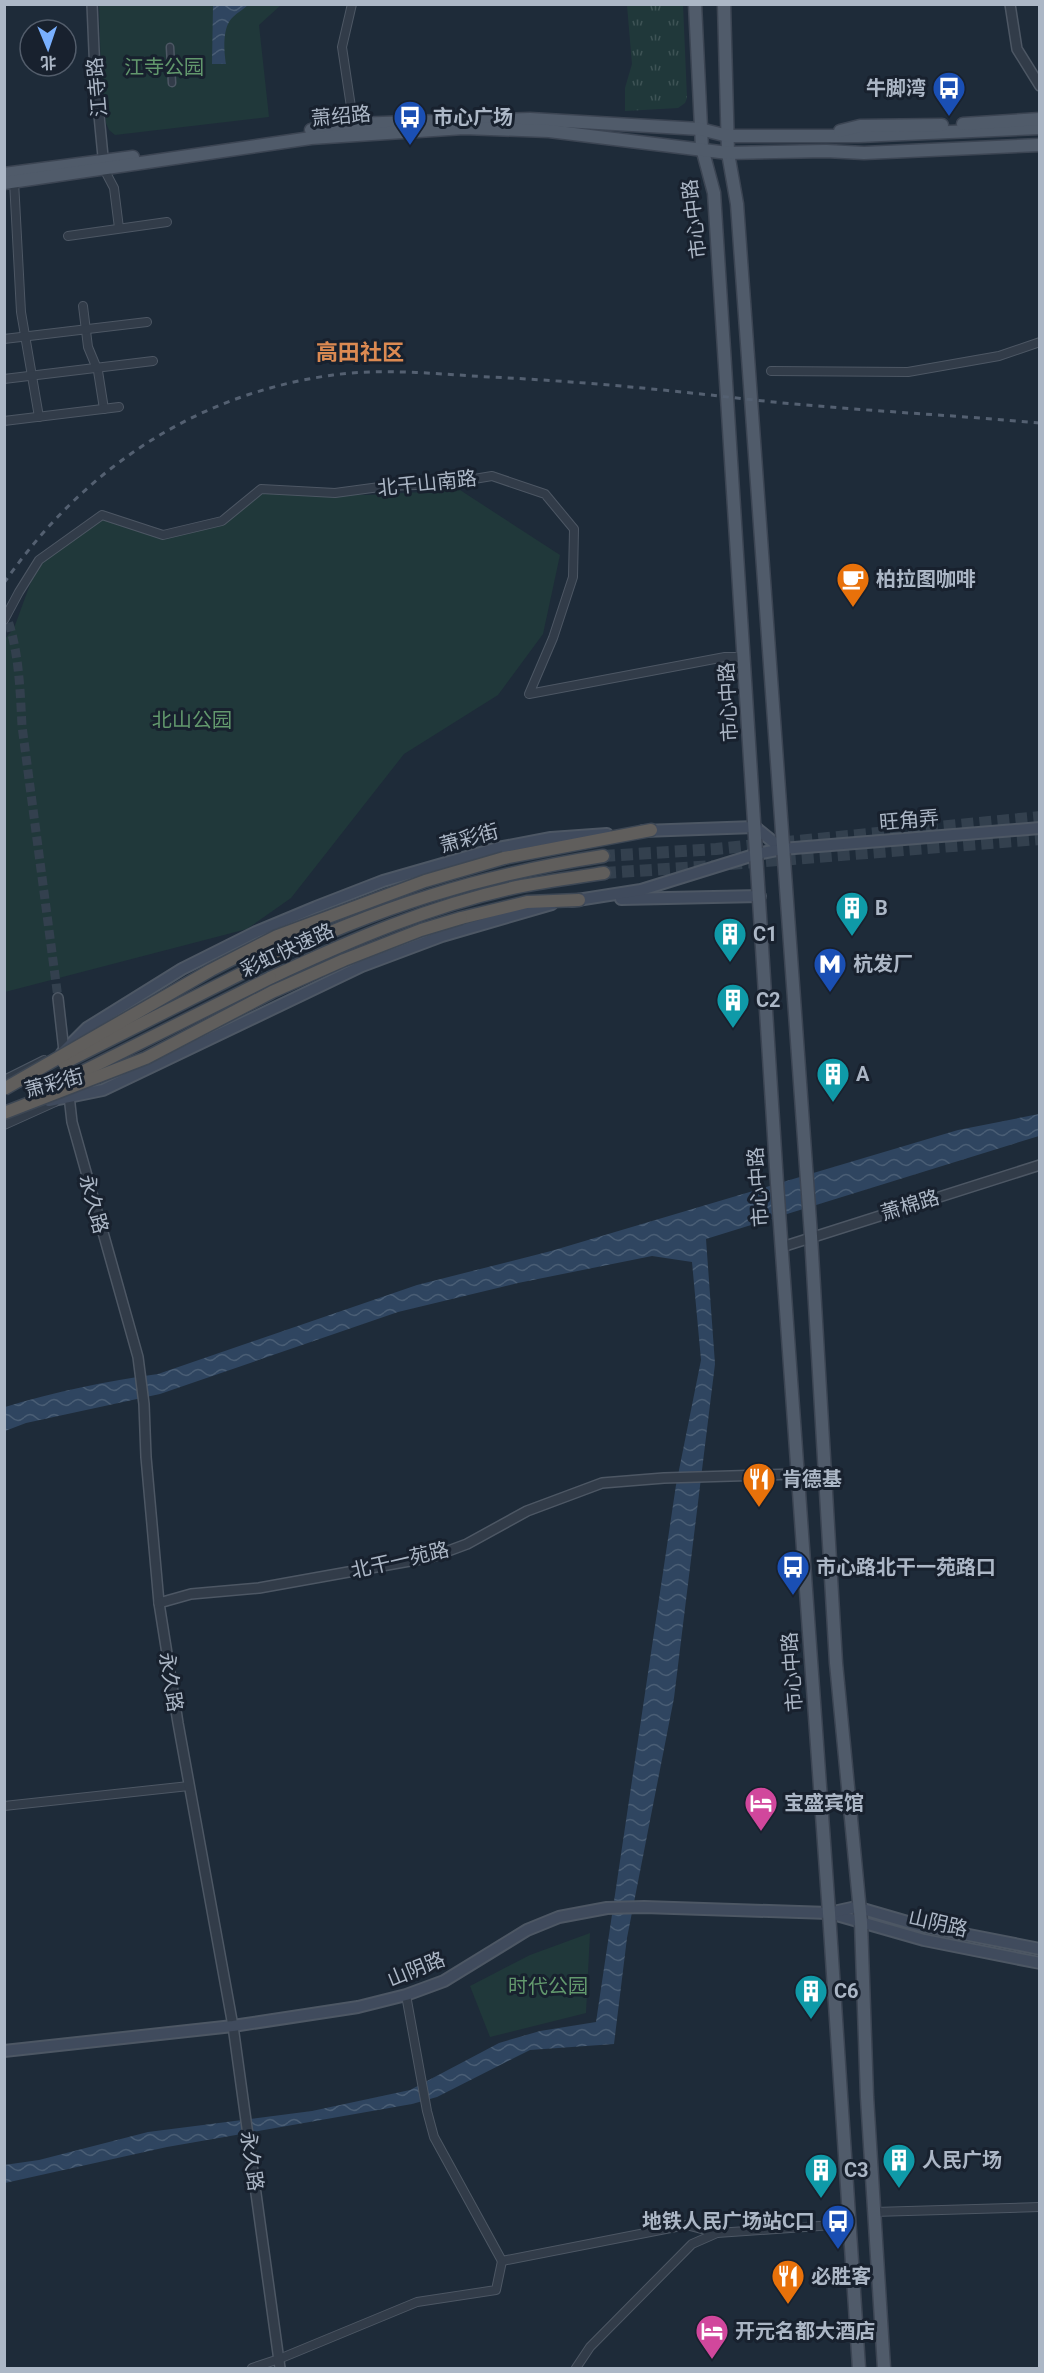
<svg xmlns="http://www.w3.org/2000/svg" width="1044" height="2373" font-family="Roboto,'Noto Sans SC',sans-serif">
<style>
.grass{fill:url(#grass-tufts)}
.park{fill:#20383a}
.water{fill:url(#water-waves)}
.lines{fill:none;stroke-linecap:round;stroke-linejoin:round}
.tertiary-tunnel{stroke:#33404e;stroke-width:9;stroke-dasharray:9 4.5;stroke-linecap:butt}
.trunk-tunnel{stroke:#33404e;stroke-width:12;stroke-dasharray:12 6;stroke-linecap:butt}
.pedestrian-casing{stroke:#4d5764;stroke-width:9}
.minor-casing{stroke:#4d5764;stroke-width:10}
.tertiary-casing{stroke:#4d5764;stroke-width:12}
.secondary-casing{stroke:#4d5764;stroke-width:14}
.primary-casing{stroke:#3c4553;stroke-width:15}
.trunk-casing{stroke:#3d4754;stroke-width:15}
.pedestrian{stroke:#323c49;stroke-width:6}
.minor{stroke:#323c49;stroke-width:8}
.tertiary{stroke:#323c49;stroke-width:9}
.secondary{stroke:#404b5d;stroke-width:10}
.primary{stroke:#505b6a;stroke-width:12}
.trunk{stroke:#605e5c;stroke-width:12}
.rail{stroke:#546071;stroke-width:3;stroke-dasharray:6 6;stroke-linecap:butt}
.trunk-bridge-casing{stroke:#3d4754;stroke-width:15;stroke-linecap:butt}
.trunk-bridge{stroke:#605e5c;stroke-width:12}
.labels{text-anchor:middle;stroke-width:6;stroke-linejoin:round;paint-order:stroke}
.park-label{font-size:20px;fill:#62986d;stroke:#18212e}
.street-label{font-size:20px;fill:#acb7c6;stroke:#18212e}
.poi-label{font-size:20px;font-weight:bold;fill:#acb7c6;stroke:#18212e;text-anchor:start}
.quarter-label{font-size:22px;font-weight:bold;fill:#dc8a52;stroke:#18212e}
</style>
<defs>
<pattern id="grass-tufts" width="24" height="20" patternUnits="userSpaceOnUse" patternTransform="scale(1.5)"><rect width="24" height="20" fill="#20383a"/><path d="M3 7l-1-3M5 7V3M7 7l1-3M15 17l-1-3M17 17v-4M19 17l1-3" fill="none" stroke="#3e5355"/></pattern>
<pattern id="water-waves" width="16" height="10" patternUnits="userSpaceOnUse" patternTransform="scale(1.5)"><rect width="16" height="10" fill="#2f4560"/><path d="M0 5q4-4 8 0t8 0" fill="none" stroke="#4a5e75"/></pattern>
</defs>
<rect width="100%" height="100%" fill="#1e2b39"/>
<polygon class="grass" points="627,5 683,5 687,98 685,103 678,108 625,111 625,88 632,64"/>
<g class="park">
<polygon points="99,5 281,5 259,25 269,117 115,135 109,130 106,123 101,73"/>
<polygon points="261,489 367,495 460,490 560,555 543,634 498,695 404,754 291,898 247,929 5,992 5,639 14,628 39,560 102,515 163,535 222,521"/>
<polygon points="590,1933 586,2013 490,2037 470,1986 530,1955"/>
</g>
<g class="water">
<path d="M213,5H248C244,9 238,12 233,17C222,27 224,50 226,64H212Z"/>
<path d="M1039,1114V1136L706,1239L715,1364L674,1698L627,1938L614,2044L530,2050L437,2097L412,2104L167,2147L5,2183L4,2165L39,2160L148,2132L312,2111L410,2090L499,2043L540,2031L596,2022L676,1485L701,1360L692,1262L652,1256L518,1283L398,1312L160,1394L26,1423L5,1431V1407C54,1392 107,1381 158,1374L417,1285L551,1251L958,1130Z"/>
</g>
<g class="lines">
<path class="tertiary-tunnel" d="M4,610C19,646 20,688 22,726L58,998"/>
<g class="trunk-tunnel">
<polyline points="603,856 716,849 1040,817"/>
<polyline points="730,864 1040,839"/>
<polyline points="604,873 713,866"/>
</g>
<defs>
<polyline id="pedestrian" points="170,47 172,83"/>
<g id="minor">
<polyline points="352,4 342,47 354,127"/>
<polyline points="104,169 114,188 119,228"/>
<polyline points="14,181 21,312 39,417"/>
<polyline points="68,236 167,222"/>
<polyline points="83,306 88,347 98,371 104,409"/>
<polyline points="4,339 147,322"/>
<polyline points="771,371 908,372 999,356 1040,342"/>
<polyline points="4,379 153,361"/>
<polyline points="4,421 119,407"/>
<polyline points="4,620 19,592 39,560 102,515 163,535 222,521 261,489 335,493 387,486 444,484 492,476 545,494 574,529 573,577 553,638 529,694 725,657 745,657"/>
<polyline points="4,1080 44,1060"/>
<polyline points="4,1125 55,1102"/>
<polyline points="4,1806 189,1786"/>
<polyline points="406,1995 427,2111 434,2137 502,2261 686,2225 717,2233 848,2224"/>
<polyline points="874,2212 1040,2207"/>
<polyline points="252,2368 279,2359 417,2302 496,2290 502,2261"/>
<polyline points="576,2368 590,2347 692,2244 717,2233"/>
</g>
<g id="tertiary">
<polyline points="92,4 95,74 104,167"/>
<polyline points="1010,4 1017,49 1040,86"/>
<polyline points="58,998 72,1122 138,1357 144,1404 146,1457 159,1603 178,1723 233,2026 280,2368"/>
<polyline points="782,1247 1040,1165"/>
<polyline points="159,1603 191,1594 259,1588 432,1557 467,1544 527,1511 602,1483 664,1478 797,1474"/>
</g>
<g id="secondary">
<polyline points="643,831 755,827 782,849"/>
<polyline points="621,899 760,896"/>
<polyline points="571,901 641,890 757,854 782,849 1040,828"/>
<polyline points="62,1053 87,1028 182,969 256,932 316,907 383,881 498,848 551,838 607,834"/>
<polyline points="49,1101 103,1090 362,966 442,936 552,904"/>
<polyline points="833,1914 924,1940 1040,1963"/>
<polyline points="4,2051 233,2026 358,2007 406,1995 444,1981 527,1930 559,1917 607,1908 644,1907 829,1913 856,1907 918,1925 1040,1949"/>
</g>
<g id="primary">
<polyline points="695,4 702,148 714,193 777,1183 829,1913 859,2368"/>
<polyline points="724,4 728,153 737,204 811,1236 836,1663 861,1922 867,2097 884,2368"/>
<polyline points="466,121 530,119 700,129 728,136 859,136 1040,128"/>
<polyline points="963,124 1040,119"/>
<polyline points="311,130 354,124 440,121"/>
<polyline points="840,131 860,126 942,125"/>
<polyline points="4,174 133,157"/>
<polyline points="4,183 311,138 464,128 549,131 728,153 826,151 864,153 1040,145"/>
</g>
<g id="trunk">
<polyline points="504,858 651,830"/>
<polyline points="461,918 527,902 579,900"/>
<path d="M264,962C376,908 480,875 603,856"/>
<path d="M270,978C351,940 434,904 522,886C549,881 577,877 604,873"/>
</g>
</defs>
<use href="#pedestrian" class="pedestrian-casing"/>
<use href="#minor" class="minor-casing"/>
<use href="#tertiary" class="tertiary-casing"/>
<use href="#secondary" class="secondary-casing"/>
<use href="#primary" class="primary-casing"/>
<use href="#trunk" class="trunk-casing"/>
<use href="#pedestrian" class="pedestrian"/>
<use href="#minor" class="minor"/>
<use href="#tertiary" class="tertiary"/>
<use href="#secondary" class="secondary"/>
<use href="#primary" class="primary"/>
<use href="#trunk" class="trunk"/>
<path class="rail" d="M4,583C83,469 195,394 333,375C384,368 438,374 489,377C575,381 660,389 745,399C843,410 941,414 1040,423"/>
<defs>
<g id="trunk-bridge">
<polyline points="64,1063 264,962"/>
<polyline points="56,1085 270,978"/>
<polyline points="4,1089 211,970 277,936 425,881 504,858"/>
<polyline points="4,1113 146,1058 272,992 344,960 421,930 461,918"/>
</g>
</defs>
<use href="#trunk-bridge" class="trunk-bridge-casing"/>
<use href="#trunk-bridge" class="trunk-bridge"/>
</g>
<defs>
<symbol id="bus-pin" viewBox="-11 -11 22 30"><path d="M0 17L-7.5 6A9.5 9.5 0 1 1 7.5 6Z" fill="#1a4fb4" stroke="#18212e"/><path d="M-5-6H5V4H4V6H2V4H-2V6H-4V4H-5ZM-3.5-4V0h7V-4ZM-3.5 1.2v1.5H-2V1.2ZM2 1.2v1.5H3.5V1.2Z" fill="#fff"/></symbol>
<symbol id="cafe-pin" viewBox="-11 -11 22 30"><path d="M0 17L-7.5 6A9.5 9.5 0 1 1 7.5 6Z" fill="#e8710a" stroke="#18212e"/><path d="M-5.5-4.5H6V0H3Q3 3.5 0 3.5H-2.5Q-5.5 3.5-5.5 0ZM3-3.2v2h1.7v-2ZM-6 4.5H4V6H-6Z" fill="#fff"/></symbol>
<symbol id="building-pin" viewBox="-11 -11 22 30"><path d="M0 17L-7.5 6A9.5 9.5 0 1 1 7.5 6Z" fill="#0f9aa8" stroke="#18212e"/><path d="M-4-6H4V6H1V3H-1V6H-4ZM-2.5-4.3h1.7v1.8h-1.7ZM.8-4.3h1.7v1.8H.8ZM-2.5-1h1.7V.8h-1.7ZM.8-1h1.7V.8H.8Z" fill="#fff"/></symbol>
<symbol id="metro-pin" viewBox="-11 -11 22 30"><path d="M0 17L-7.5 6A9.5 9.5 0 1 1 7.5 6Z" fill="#1a4fb4" stroke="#18212e"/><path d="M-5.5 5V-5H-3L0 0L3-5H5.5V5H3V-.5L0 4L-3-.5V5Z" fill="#fff"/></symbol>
<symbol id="restaurant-pin" viewBox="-11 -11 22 30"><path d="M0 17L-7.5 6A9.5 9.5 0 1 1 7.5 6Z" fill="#e8710a" stroke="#18212e"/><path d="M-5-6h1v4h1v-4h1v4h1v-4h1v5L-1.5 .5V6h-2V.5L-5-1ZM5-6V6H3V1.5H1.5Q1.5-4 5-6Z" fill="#fff"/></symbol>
<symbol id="hotel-pin" viewBox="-11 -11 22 30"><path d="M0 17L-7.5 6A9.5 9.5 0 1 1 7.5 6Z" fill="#d1479c" stroke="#18212e"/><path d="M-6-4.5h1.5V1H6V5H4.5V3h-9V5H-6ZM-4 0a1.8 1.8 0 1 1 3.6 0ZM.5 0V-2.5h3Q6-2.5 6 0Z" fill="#fff"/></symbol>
</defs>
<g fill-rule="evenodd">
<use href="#bus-pin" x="930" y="69" width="38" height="52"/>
<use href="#bus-pin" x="391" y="98" width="38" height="52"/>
<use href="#cafe-pin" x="834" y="560" width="38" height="52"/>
<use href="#building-pin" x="833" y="889" width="38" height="52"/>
<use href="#building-pin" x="711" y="915" width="38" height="52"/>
<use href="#metro-pin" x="811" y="945" width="38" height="52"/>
<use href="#building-pin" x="714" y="981" width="38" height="52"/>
<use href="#building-pin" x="814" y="1055" width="38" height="52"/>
<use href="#restaurant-pin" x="740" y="1460" width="38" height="52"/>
<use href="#bus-pin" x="774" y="1548" width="38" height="52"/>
<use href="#hotel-pin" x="742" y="1784" width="38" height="52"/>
<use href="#building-pin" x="792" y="1972" width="38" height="52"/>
<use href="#building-pin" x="880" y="2141" width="38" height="52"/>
<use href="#building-pin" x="802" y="2151" width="38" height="52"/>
<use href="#bus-pin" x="819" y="2202" width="38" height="52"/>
<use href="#restaurant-pin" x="769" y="2257" width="38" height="52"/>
<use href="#hotel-pin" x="693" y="2312" width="38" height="52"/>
</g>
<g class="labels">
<g class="park-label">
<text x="164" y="74">江寺公园</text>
<text x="192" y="727">北山公园</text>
<text x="548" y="1993">时代公园</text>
</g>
<g class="street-label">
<text transform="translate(97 87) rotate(-95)" y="7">江寺路</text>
<text transform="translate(341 116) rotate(-5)" y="7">萧绍路</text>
<text transform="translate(694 219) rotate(-97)" y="7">市心中路</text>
<text transform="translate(427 483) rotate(-6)" y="7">北干山南路</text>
<text transform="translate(728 702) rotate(-93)" y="7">市心中路</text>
<text transform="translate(909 820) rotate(-5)" y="7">旺角弄</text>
<text transform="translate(469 838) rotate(-15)" y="7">萧彩街</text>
<text transform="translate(287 950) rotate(-25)" y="7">彩虹快速路</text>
<text transform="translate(54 1083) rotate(-15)" y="7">萧彩街</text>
<text transform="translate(758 1187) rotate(-94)" y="7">市心中路</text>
<text transform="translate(94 1204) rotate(75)" y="7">永久路</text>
<text transform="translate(910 1205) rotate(-17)" y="7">萧棉路</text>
<text transform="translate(400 1560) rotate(-13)" y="7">北干一苑路</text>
<text transform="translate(792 1672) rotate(-94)" y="7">市心中路</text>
<text transform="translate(171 1682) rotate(81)" y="7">永久路</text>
<text transform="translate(938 1923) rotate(13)" y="7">山阴路</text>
<text transform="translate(416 1969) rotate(-22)" y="7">山阴路</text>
<text transform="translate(252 2161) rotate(82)" y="7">永久路</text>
</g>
<g class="poi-label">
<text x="926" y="95" text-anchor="end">牛脚湾</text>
<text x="433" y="124">市心广场</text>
<text x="876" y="586">柏拉图咖啡</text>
<text x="875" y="915">B</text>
<text x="753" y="941">C1</text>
<text x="853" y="971">杭发厂</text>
<text x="756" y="1007">C2</text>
<text x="856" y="1081">A</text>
<text x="782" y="1486">肯德基</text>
<text x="816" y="1574">市心路北干一苑路口</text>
<text x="784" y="1810">宝盛宾馆</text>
<text x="834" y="1998">C6</text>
<text x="922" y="2167">人民广场</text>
<text x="844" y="2177">C3</text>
<text x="815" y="2228" text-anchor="end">地铁人民广场站C口</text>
<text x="811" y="2283">必胜客</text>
<text x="735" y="2338">开元名都大酒店</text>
</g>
<g class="quarter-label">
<text x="360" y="360">高田社区</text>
</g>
</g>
<rect width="1044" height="2373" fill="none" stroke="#acb7c6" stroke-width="12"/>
<g transform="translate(48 48) rotate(178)"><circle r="28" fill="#18212e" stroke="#535d6b" stroke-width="1.5"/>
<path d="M0-4.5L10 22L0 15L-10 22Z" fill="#79b0ff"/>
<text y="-9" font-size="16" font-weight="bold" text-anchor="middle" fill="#acb7c6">北</text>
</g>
</svg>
